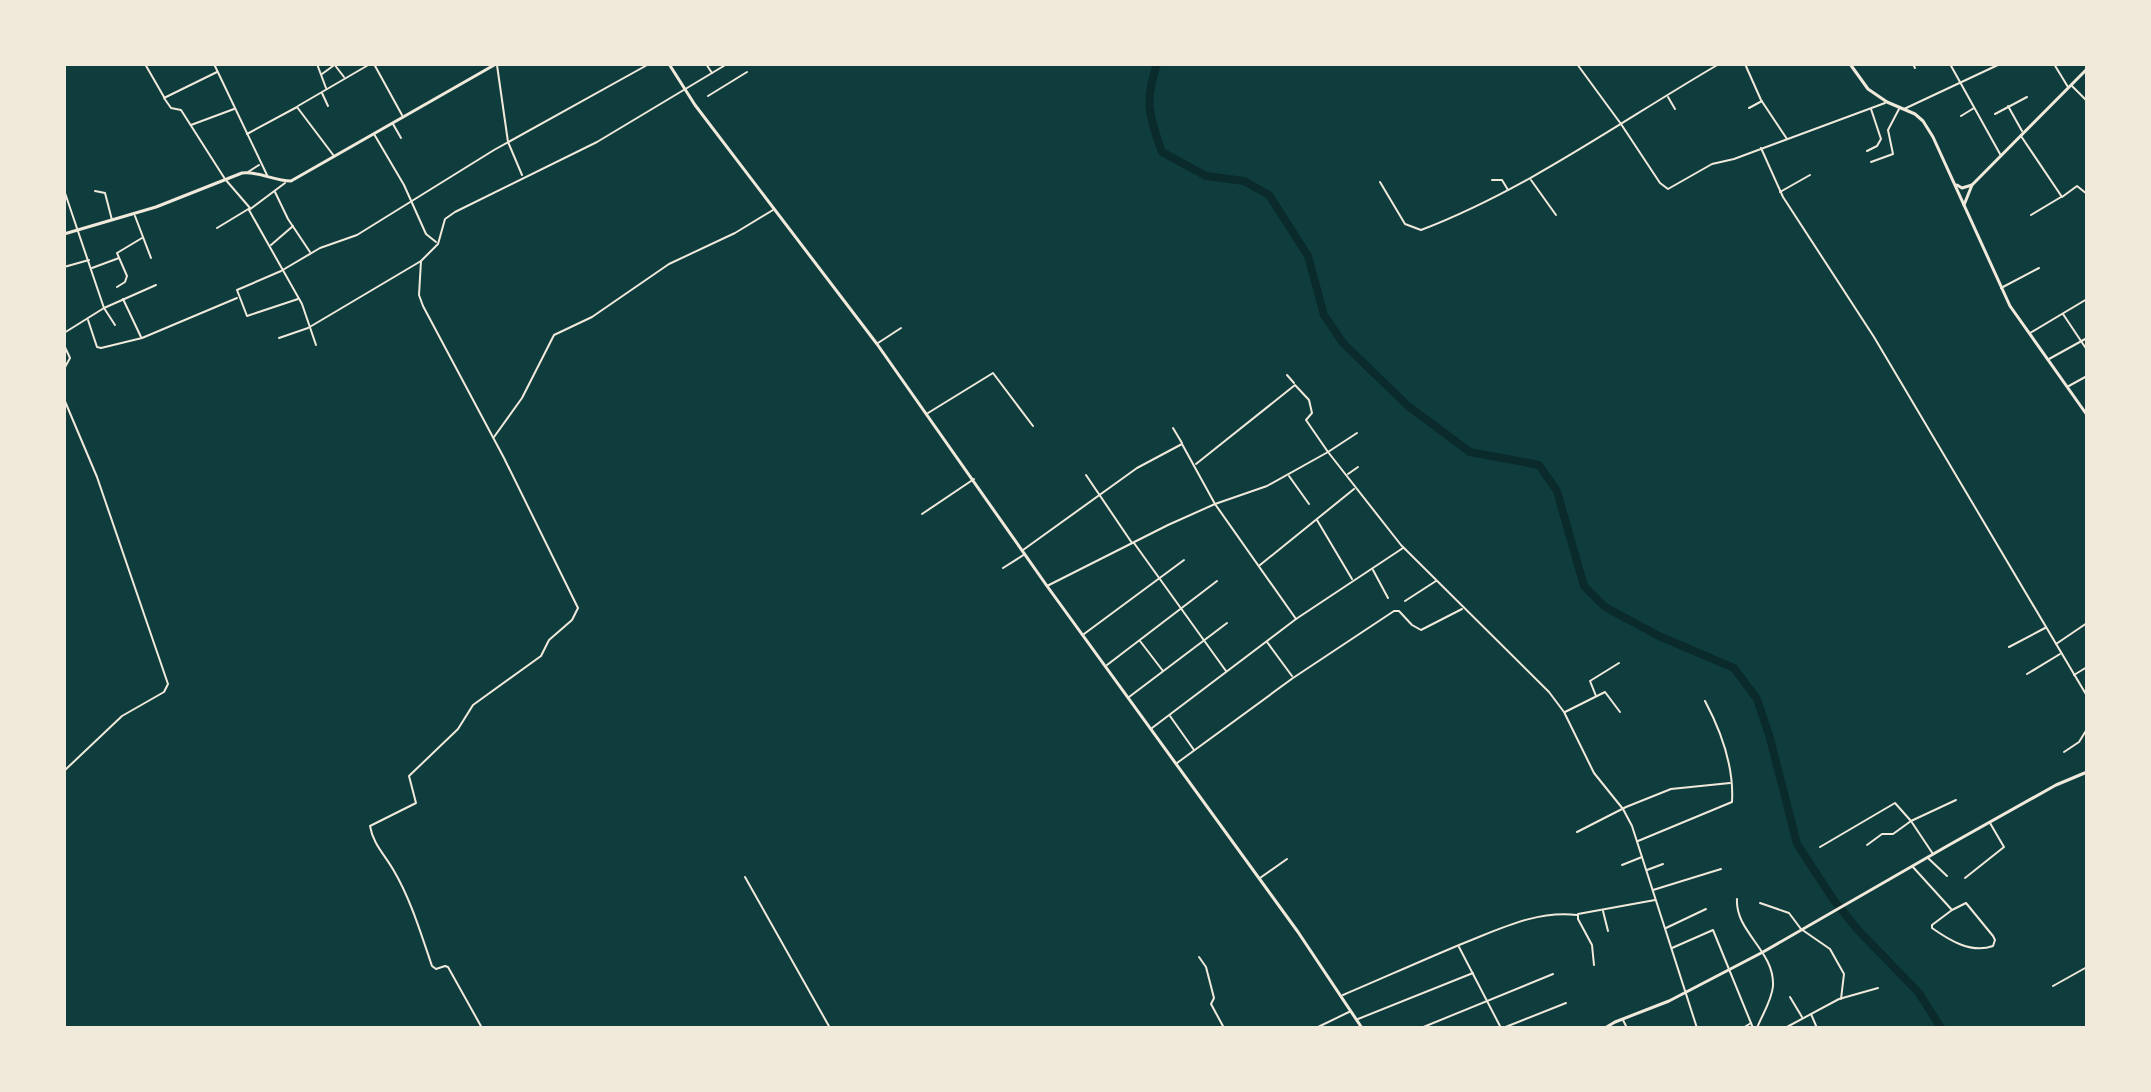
<svg xmlns="http://www.w3.org/2000/svg" width="2151" height="1092" font-family="Jost,sans-serif">
<style>
.lines{fill:none;stroke-linecap:round;stroke-linejoin:round}
.river{stroke:#0a2a2b;stroke-width:8}
.minor{stroke:#f1e9da;stroke-width:2}
.tertiary{stroke:#f1e9da;stroke-width:3}
</style>
<rect width="100%" height="100%" fill="#0f3d3e"/>
<g class="lines">
<path class="river" d="M1157,64C1144,103 1149,115 1162,152L1206,176L1244,181L1269,195L1308,256L1324,315L1343,343L1408,406L1470,452L1539,465L1557,491L1584,586L1605,607L1659,636L1734,668L1757,699L1770,738L1797,844L1833,899L1857,929L1919,993L1941,1028"/>
<g class="minor">
<polyline points="145,64 164,97"/>
<polyline points="214,64 267,175"/>
<polyline points="317,64 326,88"/>
<polyline points="334,64 344,77"/>
<polyline points="374,64 402,115"/>
<polyline points="706,64 712,73"/>
<polyline points="1577,64 1621,124 1660,183 1668,189 1712,164 1734,159 1885,103"/>
<polyline points="1745,64 1761,100 1787,139"/>
<polyline points="1913,64 1915,68"/>
<polyline points="1950,64 2000,154"/>
<polyline points="2054,64 2068,87"/>
<polyline points="497,65 508,142 522,175"/>
<polyline points="322,74 333,66"/>
<polyline points="2072,86 2087,101"/>
<polyline points="322,93 328,106"/>
<polyline points="708,96 747,72"/>
<polyline points="1668,97 1675,109"/>
<polyline points="298,106 370,64"/>
<polyline points="2008,106 2022,131"/>
<polyline points="1749,108 1762,101"/>
<polyline points="1904,109 2000,64"/>
<polyline points="1995,114 2027,97"/>
<polyline points="1961,116 1974,108"/>
<polyline points="393,124 401,138"/>
<polyline points="191,125 234,109"/>
<polyline points="247,134 297,107 334,156"/>
<polyline points="374,134 404,185 426,234 436,242"/>
<polyline points="2021,136 2062,197 2077,186 2087,194"/>
<polyline points="1761,148 1783,197 1874,337 2087,696"/>
<polyline points="1867,151 1877,146 1881,139 1871,109"/>
<polyline points="1871,162 1893,154 1888,130 1899,109"/>
<polyline points="248,172 259,165"/>
<polyline points="1492,180 1502,180 1508,190"/>
<polyline points="1531,180 1556,215"/>
<path d="M1380,182L1405,224L1421,230C1528,189 1621,121 1719,64"/>
<polyline points="285,183 249,210 302,304 316,345"/>
<polyline points="64,190 104,308 64,333"/>
<polyline points="95,191 105,193 112,220"/>
<polyline points="275,192 288,219 310,252"/>
<polyline points="1780,192 1810,175"/>
<polyline points="2031,215 2061,197"/>
<polyline points="135,216 151,258"/>
<polyline points="217,228 250,208 225,179 181,110 171,108 164,98 217,72"/>
<polyline points="271,245 293,226"/>
<path d="M421,261L419,295L423,306L504,458L578,608L572,620L549,640L541,656L473,705L458,729L409,776L416,803L370,826C373,844 385,855 394,871C411,900 421,934 432,966L436,969L445,966L448,967L482,1028"/>
<polyline points="64,267 89,260"/>
<polyline points="92,268 119,258"/>
<polyline points="117,287 125,282 127,276 117,253 142,238"/>
<polyline points="2001,288 2039,268"/>
<polyline points="123,299 141,337"/>
<polyline points="298,299 247,316 237,290 281,271 320,248 357,235 494,150 649,64"/>
<polyline points="2063,314 2087,350"/>
<polyline points="88,320 97,347 101,348 142,338 237,298"/>
<polyline points="115,325 104,308 156,285"/>
<polyline points="2030,333 2087,299"/>
<polyline points="279,338 308,328 421,261 438,244 445,219 455,212 597,142 727,64"/>
<polyline points="878,343 901,328"/>
<polyline points="64,345 70,358 64,369"/>
<polyline points="2049,359 2087,338"/>
<polyline points="1287,375 1294,383"/>
<polyline points="2067,387 2087,376"/>
<polyline points="64,399 97,477 168,684 164,692 122,716 64,771"/>
<polyline points="928,413 993,373 1033,426"/>
<polyline points="1173,428 1182,443"/>
<polyline points="494,437 522,398 554,335 592,317 669,264 735,233 773,210"/>
<polyline points="1196,464 1295,385 1309,400 1312,413 1306,420 1328,452 1357,433"/>
<polyline points="1348,474 1358,467"/>
<polyline points="1086,475 1132,543"/>
<polyline points="1289,476 1309,504"/>
<polyline points="922,514 974,479"/>
<polyline points="1317,520 1352,579"/>
<polyline points="1134,543 1226,671"/>
<polyline points="1023,550 1137,468 1182,444 1215,504 1296,619"/>
<polyline points="1260,565 1354,489"/>
<polyline points="1003,568 1025,554"/>
<polyline points="1373,570 1388,598"/>
<polyline points="1047,586 1168,525 1215,504 1267,486 1328,452 1401,545 1549,692 1564,712 1594,773 1623,809 1632,826 1697,1028"/>
<polyline points="1405,601 1436,581"/>
<polyline points="1084,634 1184,560"/>
<polyline points="1140,641 1163,671"/>
<polyline points="1267,642 1292,676"/>
<polyline points="2056,644 2087,623"/>
<polyline points="2009,647 2045,628"/>
<polyline points="1107,665 1217,581"/>
<polyline points="2027,674 2060,654"/>
<polyline points="2074,675 2087,667"/>
<polyline points="1596,696 1590,681 1619,663"/>
<polyline points="1129,697 1227,623"/>
<polyline points="1565,712 1605,692 1620,712"/>
<polyline points="1170,716 1194,750"/>
<polyline points="1152,728 1296,619 1403,548"/>
<polyline points="2086,747 2087,747"/>
<polyline points="2064,752 2079,742 2087,729"/>
<polyline points="1177,763 1293,678 1394,611 1399,611 1412,625 1421,630 1462,609"/>
<polyline points="1577,832 1626,807 1671,789 1730,783"/>
<path d="M1638,841L1732,802C1734,768 1721,731 1705,701"/>
<polyline points="1867,845 1882,834 1893,834 1911,821 1956,800"/>
<polyline points="1820,847 1895,803 1911,821 1933,854"/>
<polyline points="1928,858 1947,876"/>
<polyline points="1622,865 1642,857"/>
<path d="M1912,866L1952,910L1932,925V928C1949,940 1971,954 1993,946L1995,940L1993,936L1966,903L1952,910"/>
<polyline points="1647,870 1663,864"/>
<polyline points="745,877 830,1028"/>
<polyline points="1260,878 1287,859"/>
<polyline points="1965,878 2004,847 1990,823"/>
<polyline points="1653,890 1721,869"/>
<path d="M1737,899C1735,932 1775,951 1773,986C1772,1000 1762,1015 1757,1028"/>
<polyline points="1760,903 1789,913 1801,929 1830,949 1844,974 1841,999"/>
<polyline points="1603,911 1608,931"/>
<polyline points="1666,928 1706,909"/>
<polyline points="1459,947 1501,1028"/>
<polyline points="1672,948 1713,930 1753,1028"/>
<polyline points="1199,957 1206,967 1214,998 1211,1004 1224,1028"/>
<polyline points="1594,965 1592,945 1578,919 1578,914 1655,900"/>
<polyline points="2053,986 2087,967"/>
<path d="M1343,995C1383,978 1423,960 1464,943C1500,929 1537,910 1577,915"/>
<polyline points="1790,997 1802,1017"/>
<polyline points="1811,1014 1817,1028"/>
<polyline points="1358,1019 1473,973"/>
<polyline points="1623,1020 1627,1028"/>
<polyline points="1316,1028 1351,1011"/>
<polyline points="1421,1028 1553,974"/>
<polyline points="1503,1028 1566,1003"/>
<polyline points="1743,1028 1751,1023"/>
<polyline points="1785,1028 1839,999 1878,988"/>
</g>
<g class="tertiary">
<polyline points="669,64 695,105 877,344 1047,586 1298,932 1362,1028"/>
<polyline points="1850,64 1868,89 1887,102 1915,114 1923,121 1933,137 2010,306 2087,415"/>
<polyline points="1957,185 1962,188 1972,185"/>
<polyline points="1964,205 1972,185 2087,69"/>
<path d="M64,234L156,207L242,173C259,171 274,181 291,181L496,64"/>
<polyline points="1605,1028 1615,1022 1669,1001 1763,952 1949,845 2056,785 2087,772"/>
</g>
</g>
<rect width="2151" height="1092" fill="none" stroke="#f1e9da" stroke-width="132"/>
</svg>
